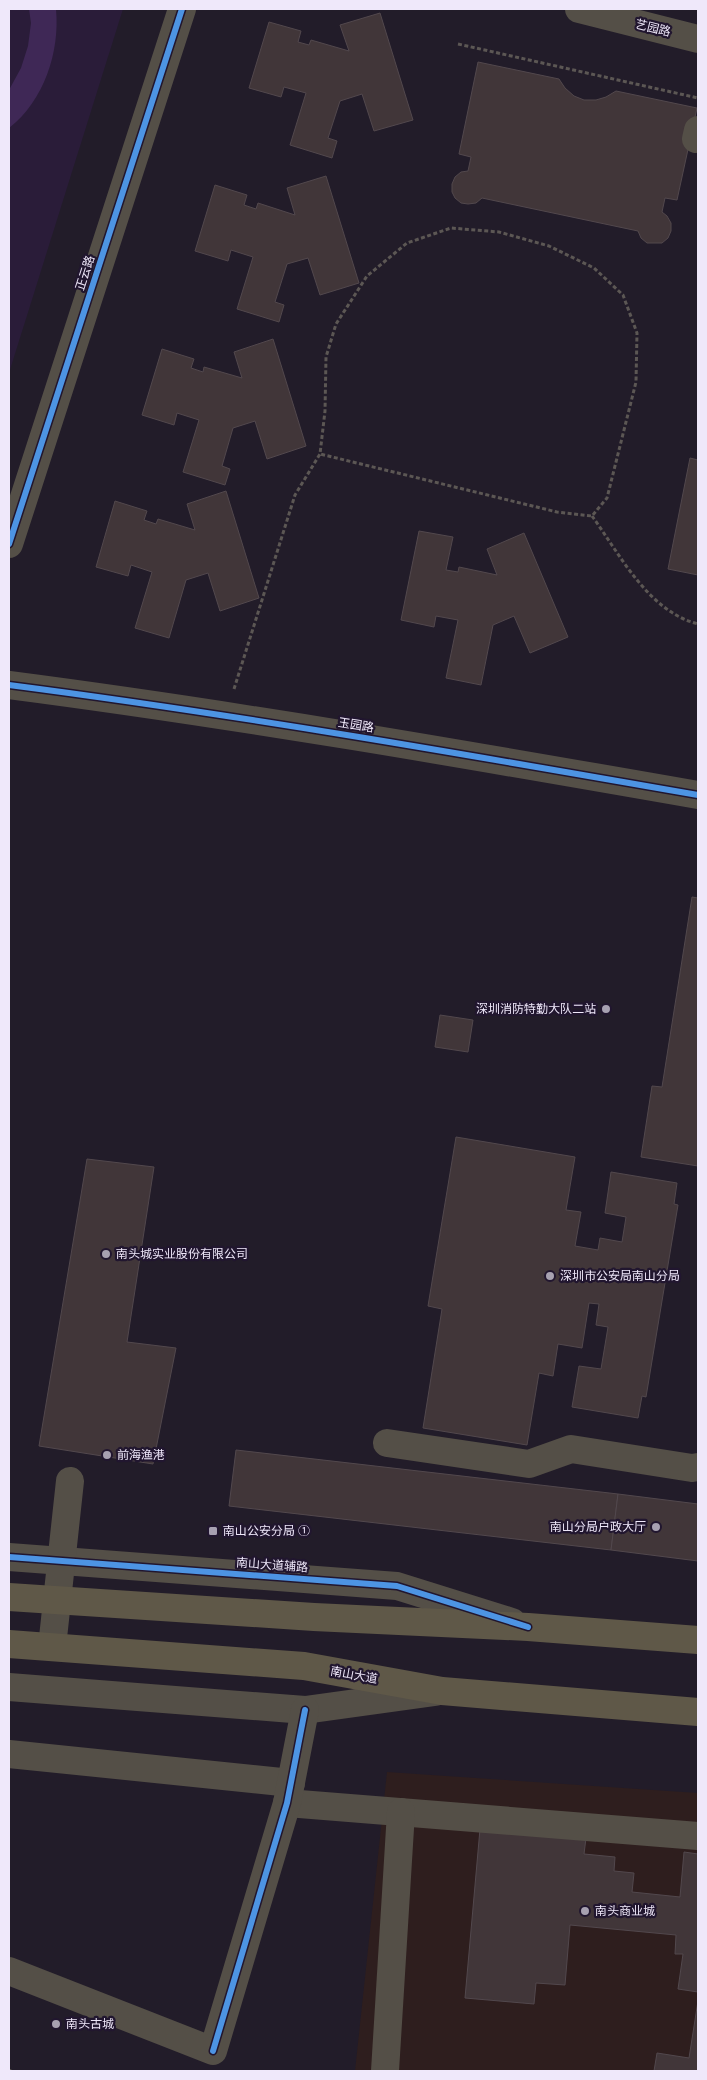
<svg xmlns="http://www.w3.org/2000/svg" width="707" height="2080" font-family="'Noto Sans','Noto Sans SC',sans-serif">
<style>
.commercial{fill:#2e1e1e}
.built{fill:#2a1c39}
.pitch{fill:#3f2856}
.building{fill:#413639;stroke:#52484d}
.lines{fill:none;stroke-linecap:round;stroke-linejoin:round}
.path{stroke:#5c5754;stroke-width:3;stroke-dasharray:4 2.5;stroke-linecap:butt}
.minor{stroke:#544f47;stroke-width:28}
.major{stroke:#5f5848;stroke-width:28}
.cycleway-casing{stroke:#21162f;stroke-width:9}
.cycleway{stroke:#4d94e3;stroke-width:6}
.poi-dot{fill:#a7a1b1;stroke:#21162f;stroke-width:2}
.labels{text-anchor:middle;stroke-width:4.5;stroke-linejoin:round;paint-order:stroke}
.street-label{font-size:12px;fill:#efe8fa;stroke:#21162f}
.poi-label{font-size:12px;fill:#efe8fa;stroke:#21162f;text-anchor:start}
</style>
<rect width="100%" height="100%" fill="#221c29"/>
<polygon class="commercial" points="387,1772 698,1793 698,2071 355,2071"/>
<polygon class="built" points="9,9 123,9 9,373"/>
<path class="pitch" d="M29,9H56C60,52 44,101 9,128V90L21,68L28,46L31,23Z"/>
<g class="building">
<polygon points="380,13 413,120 374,131 362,94 340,101 328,138 337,141 332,158 290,145 306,93 284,87 281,97 249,88 269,22 301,31 298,42 309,45 311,40 349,51 340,25"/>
<polygon points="478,62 559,79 565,88 574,96 584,100 596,100 606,97 616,91 697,108 677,200 665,198 662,212 667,216 671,223 671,231 668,238 662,243 647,243 641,238 638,231 482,198 476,203 468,204 461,203 455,198 452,192 452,184 455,177 461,172 468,171 471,157 459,154"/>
<polygon points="326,176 359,283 320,295 308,258 287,264 275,302 284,305 279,322 237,309 253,257 231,250 228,261 195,251 215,185 247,195 244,205 256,209 258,203 295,215 287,188"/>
<polygon points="273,339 306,446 267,459 255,421 233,428 222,466 230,469 225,485 183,472 199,420 177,413 174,425 142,415 162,349 194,359 191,368 203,372 204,367 242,378 234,352"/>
<polygon points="690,458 698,460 698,575 668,569"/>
<polygon points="226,491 259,598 220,611 208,573 186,580 169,638 135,628 152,572 131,565 128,576 96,567 115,501 147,511 144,520 156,524 158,519 195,530 187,504"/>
<polygon points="419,531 453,537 446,570 458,572 459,567 497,575 487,549 524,533 568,637 530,653 514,616 493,625 481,685 446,678 458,620 436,616 434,627 401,620"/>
<polygon points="692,897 698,898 698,1166 641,1157 652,1086 662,1087"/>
<polygon points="440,1015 473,1020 468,1052 435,1047"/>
<polygon points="456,1137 575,1157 566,1210 581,1212 575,1246 598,1250 600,1238 622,1242 626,1217 605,1213 611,1172 677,1183 674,1204 678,1205 646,1397 642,1396 638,1418 572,1407 579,1366 601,1369 608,1327 596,1325 599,1304 589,1303 582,1348 558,1344 553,1376 539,1373 527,1445 423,1428 442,1309 428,1306"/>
<polygon points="87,1159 154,1167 127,1342 176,1348 153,1464 39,1446"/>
<polygon points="236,1450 618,1494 611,1550 229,1506"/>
<polygon points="618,1494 698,1504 698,1561 611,1550"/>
<polygon points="480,1829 586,1838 584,1854 615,1857 614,1871 634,1873 632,1892 680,1897 684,1852 698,1854 698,1992 678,1989 683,1954 675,1954 676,1935 570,1925 565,1985 536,1983 534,2004 465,1998"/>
<polygon points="698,2001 698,2071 654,2071 657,2053 689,2058"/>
</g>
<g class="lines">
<g class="path">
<polyline points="458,44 698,98"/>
<path d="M592,516C621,556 648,611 698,624"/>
<polyline points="234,689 295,495 320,454 325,411 326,357 336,324 367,276 407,243 451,228 499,232 549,246 594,268 623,295 637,333 636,382 607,498 592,516 557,512 320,454"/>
<polyline points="9,2070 11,2071"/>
</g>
<g class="minor">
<polyline points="579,9 698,39"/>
<polyline points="696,139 698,130"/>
<polyline points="9,544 182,9"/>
<path d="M9,685C240,715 469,755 698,795"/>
<polyline points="387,1443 529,1464 571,1449 692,1468 698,1467"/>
<polyline points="9,1557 397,1586 512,1622"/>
<polyline points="52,1647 70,1481"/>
<polyline points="9,1687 305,1710 435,1692"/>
<polyline points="9,1754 291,1783"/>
<polyline points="287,1803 698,1836"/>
<polyline points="9,1971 213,2051 287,1803 305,1710"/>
<polyline points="385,2071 401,1812"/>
</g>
<g class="major">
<polyline points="9,1597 314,1617 528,1627 698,1640"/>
<polyline points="9,1644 304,1666 442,1691 698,1712"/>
</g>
<defs>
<g id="cycleway">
<polyline points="9,544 182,9"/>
<path d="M9,685C240,715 469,755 698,795"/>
<polyline points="9,1557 397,1586 528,1627"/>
<polyline points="213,2051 287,1803 305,1710"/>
</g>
</defs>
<use href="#cycleway" class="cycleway-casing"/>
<use href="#cycleway" class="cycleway"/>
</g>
<g class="poi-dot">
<circle cx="606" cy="1009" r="5"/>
<circle cx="106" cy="1254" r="5"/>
<circle cx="550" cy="1276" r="5"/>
<circle cx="107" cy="1455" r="5"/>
<circle cx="656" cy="1527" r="5"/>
<rect x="208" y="1526" width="10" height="10" rx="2.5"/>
<circle cx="585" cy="1911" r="5"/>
<circle cx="56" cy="2024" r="5"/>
</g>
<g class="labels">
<g class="street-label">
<text transform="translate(653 28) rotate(14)" y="4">艺园路</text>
<text transform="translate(85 273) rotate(-72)" y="4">正云路</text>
<text transform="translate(356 725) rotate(9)" y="4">玉园路</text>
<text transform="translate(272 1565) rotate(4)" y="4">南山大道辅路</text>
<text transform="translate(354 1675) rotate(10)" y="4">南山大道</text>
</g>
<g class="poi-label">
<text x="596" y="1013" text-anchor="end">深圳消防特勤大队二站</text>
<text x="116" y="1258">南头城实业股份有限公司</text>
<text x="560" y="1280">深圳市公安局南山分局</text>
<text x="117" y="1459">前海渔港</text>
<text x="646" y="1531" text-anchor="end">南山分局户政大厅</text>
<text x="223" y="1535">南山公安分局 ①</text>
<text x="595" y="1915">南头商业城</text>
<text x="66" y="2028">南头古城</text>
</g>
</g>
<rect width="707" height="2080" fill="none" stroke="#efe8fa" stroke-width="20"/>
</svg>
